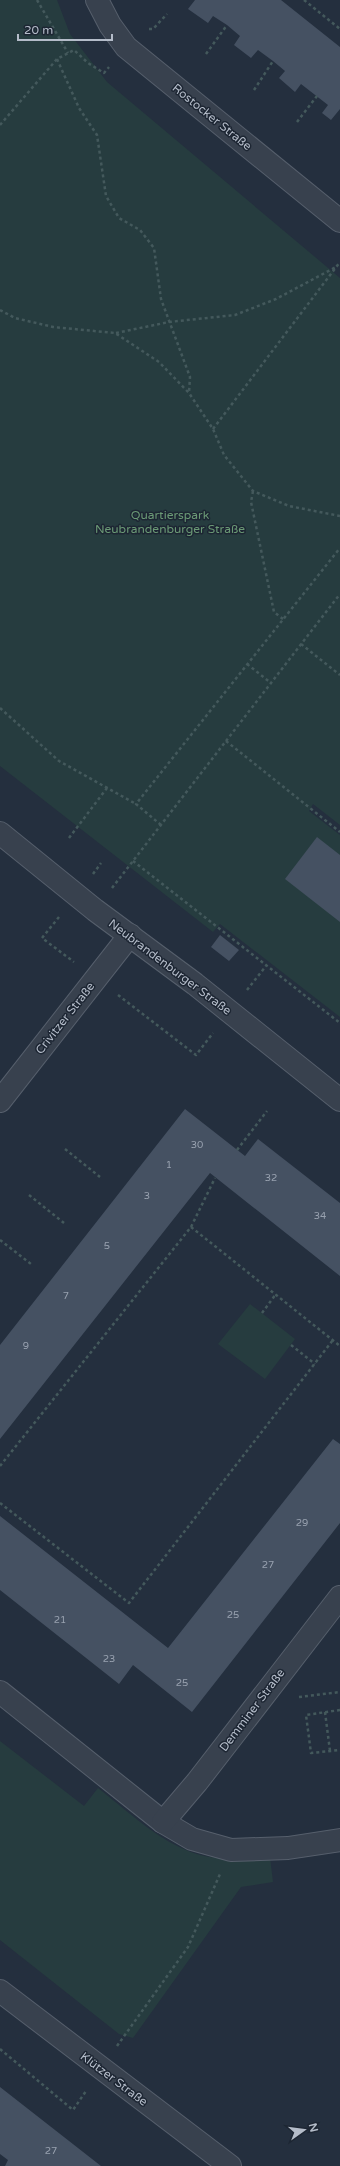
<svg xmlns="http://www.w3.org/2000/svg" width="340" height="2166" font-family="'Varela Round',sans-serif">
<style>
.green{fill:#263c3f}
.building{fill:#455162}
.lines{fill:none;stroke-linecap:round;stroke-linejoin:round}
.minor-casing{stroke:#565f6c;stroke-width:24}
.path{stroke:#44595c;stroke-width:2.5;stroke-dasharray:3 3;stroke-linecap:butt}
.minor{stroke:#38414e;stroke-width:22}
.labels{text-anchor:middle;stroke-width:3;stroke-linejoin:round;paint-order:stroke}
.number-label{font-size:10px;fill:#98a1af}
.street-label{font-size:12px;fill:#b4bcc9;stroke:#1d2633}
.park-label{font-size:12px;fill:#6b9a76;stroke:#1d2633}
</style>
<rect width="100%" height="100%" fill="#242f3e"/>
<g class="green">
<polygon points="0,0 57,0 70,34 107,82 340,278 340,825 313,804 309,811 340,835 340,1017 220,924 213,932 0,766"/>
<polygon points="250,1304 295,1339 265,1379 218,1344"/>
<path d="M0,1741L84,1806L98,1788C133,1815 172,1855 218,1858C235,1859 253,1857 270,1857L273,1882L241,1887L133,2038L119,2034L0,1940Z"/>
</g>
<g class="building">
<polygon points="195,0 281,0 340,47 340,109 331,120 322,113 328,105 301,84 295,92 279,78 285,71 273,61 258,50 251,58 234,45 240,36 227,25 213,16 208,23 188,9"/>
<polygon points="317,837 340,855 340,922 285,879"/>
<polygon points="220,935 239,950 229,961 211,947"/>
<polygon points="185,1109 245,1156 258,1139 340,1203 340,1276 210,1173 0,1439 0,1345"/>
<polygon points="333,1439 340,1444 340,1523 192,1712 133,1665 119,1684 0,1590 0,1516 168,1648"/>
<polygon points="0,2087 101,2166 5,2166 8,2160 0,2154"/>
</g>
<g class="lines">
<defs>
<g id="minor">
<polyline points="97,0 110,25 126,47 340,221"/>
<polyline points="0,833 95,910 195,984 340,1100"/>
<polyline points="0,1101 130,935"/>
<polyline points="0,1692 163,1822 192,1839 231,1850 288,1848 340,1840"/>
<polyline points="163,1822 197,1782 340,1597"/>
<polyline points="0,1991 230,2166"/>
</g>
</defs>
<use href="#minor" class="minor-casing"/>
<g class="path">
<polyline points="37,0 68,53"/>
<polyline points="304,0 340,29"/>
<polyline points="149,29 153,29 167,14"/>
<polyline points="206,54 227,25"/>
<polyline points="57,59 79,108 97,135 106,196 119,218 140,230 154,248 161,299 190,377 189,393"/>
<polyline points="254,90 273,61"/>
<polyline points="297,122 317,96"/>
<polyline points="0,125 57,59 74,50 88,63 104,73 109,67"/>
<polyline points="0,310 15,318 53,327 115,333 159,362 189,393 213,429 224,455 253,491 289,506 340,516"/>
<polyline points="116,333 169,322 235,315 276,299 336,267"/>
<polyline points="213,429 340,262"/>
<polyline points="253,491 251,502 274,612 283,619"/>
<polyline points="301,644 340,675"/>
<polyline points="247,664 271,683"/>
<polyline points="0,708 59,761 136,804"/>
<polyline points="226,741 340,832"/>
<polyline points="161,825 136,804 340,548"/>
<polyline points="69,838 107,788"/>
<polyline points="133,861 340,1023"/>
<polyline points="93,874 101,863"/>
<polyline points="112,888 340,594"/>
<polyline points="59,917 42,938 74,962"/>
<polyline points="247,990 266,966"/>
<polyline points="118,995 196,1055 213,1033"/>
<polyline points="65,1149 100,1177"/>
<polyline points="237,1150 267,1111"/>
<polyline points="29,1195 64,1223"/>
<polyline points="191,1227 340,1346"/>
<polyline points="0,1240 31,1264"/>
<polyline points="262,1313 276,1294"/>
<polyline points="291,1345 315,1364"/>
<polyline points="0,1466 191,1227 215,1178"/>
<polyline points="0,1503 129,1603 333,1340"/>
<polyline points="299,1697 340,1692"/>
<polyline points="340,1710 306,1715 311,1753 340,1750"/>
<polyline points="325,1712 330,1751"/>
<polyline points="117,2046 188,1947 220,1874"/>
<polyline points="0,2049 73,2110 86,2091"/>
</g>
<use href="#minor" class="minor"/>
</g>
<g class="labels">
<g class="number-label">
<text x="197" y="1148">30</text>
<text x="169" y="1168">1</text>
<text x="271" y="1181">32</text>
<text x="147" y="1199">3</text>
<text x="320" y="1219">34</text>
<text x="107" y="1249">5</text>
<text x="66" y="1299">7</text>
<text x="26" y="1349">9</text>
<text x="302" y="1526">29</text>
<text x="268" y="1568">27</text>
<text x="233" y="1618">25</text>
<text x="60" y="1623">21</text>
<text x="109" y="1662">23</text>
<text x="182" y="1686">25</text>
<text x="51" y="2154">27</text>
</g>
<g class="street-label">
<text transform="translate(212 117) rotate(39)" y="4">Rostocker Straße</text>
<text transform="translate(170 967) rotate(37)" y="4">Neubrandenburger Straße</text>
<text transform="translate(65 1018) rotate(-52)" y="4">Crivitzer Straße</text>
<text transform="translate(252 1710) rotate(-53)" y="4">Demminer Straße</text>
<text transform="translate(114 2079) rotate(37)" y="4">Klützer Straße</text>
</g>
<g class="park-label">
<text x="170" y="519">Quartierspark<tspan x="170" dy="14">Neubrandenburger Straße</tspan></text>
</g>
</g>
<g transform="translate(304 2130) rotate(76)" stroke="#1d2633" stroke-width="3" paint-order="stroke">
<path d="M0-3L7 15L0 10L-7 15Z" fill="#b4bcc9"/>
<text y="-6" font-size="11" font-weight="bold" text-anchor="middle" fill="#b4bcc9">N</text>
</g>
<path d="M18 34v6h94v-6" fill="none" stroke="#b4bcc9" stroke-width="2"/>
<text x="24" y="34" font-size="12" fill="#b4bcc9" stroke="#1d2633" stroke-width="3" paint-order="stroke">20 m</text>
</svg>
